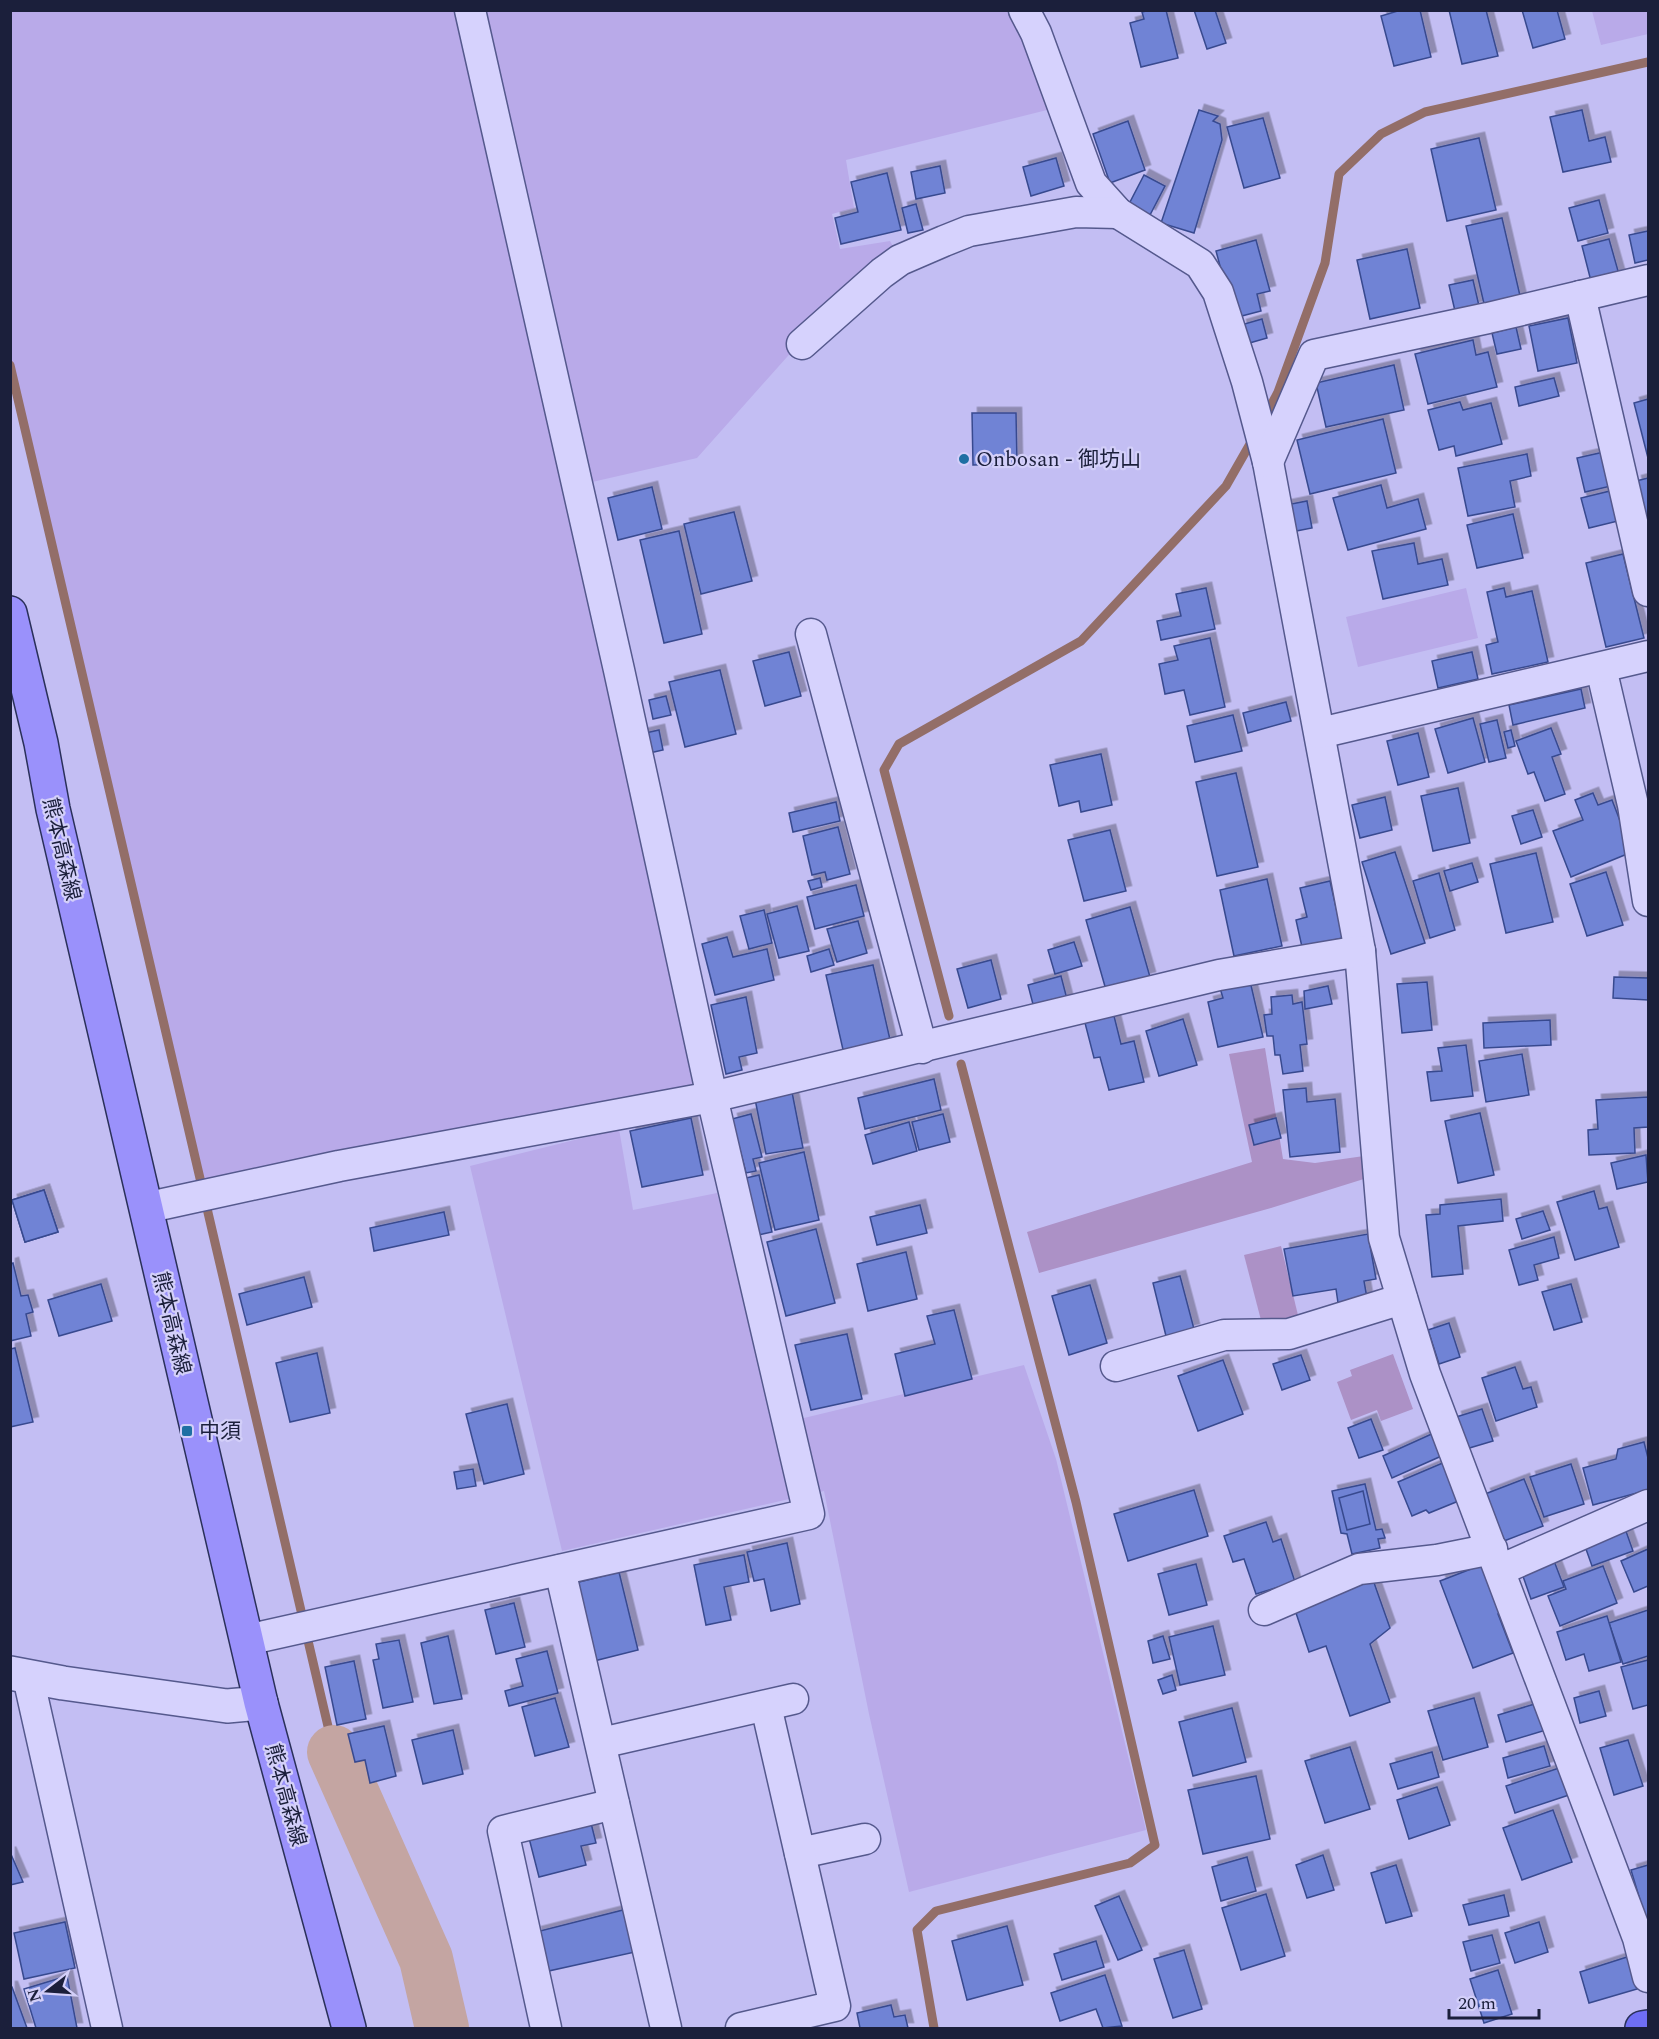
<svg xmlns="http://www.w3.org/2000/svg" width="1659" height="2039" font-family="Spectral,'Noto Sans JP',serif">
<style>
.farmland{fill:#b9aae9}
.cemetery{fill:#ac91c6}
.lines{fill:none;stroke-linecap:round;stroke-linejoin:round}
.stream{stroke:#936e68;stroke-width:9}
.river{stroke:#c4a5a2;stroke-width:54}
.building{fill:#6f83d5;stroke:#384a8f;stroke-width:1.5;filter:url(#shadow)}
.minor-casing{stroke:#55598d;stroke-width:33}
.tertiary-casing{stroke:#55598d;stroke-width:36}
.primary-casing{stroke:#2a305a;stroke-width:36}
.trunk-casing{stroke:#2a305a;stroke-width:36}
.minor{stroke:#d6d2fd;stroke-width:30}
.tertiary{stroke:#d6d2fd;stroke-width:33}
.primary{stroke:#9a91fb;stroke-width:33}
.trunk{stroke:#6f6ef4;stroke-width:33}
.poi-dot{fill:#1e6fa3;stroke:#d3cff9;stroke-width:2}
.labels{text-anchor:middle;stroke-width:4.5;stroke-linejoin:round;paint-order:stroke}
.poi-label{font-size:21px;fill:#1b1f3b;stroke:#d3cff9;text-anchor:start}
.street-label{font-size:21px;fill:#1b1f3b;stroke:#d3cff9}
</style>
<defs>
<filter id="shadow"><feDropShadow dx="5.5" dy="-5.5" stdDeviation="0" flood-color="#0004"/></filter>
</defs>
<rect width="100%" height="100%" fill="#c3bef3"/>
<g class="farmland">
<polygon points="10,11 1029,11 1063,106 846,160 854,208 832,214 840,249 890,241 894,248 812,329 697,458 566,488 701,1089 204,1192 11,365"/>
<polygon points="1592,11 1648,11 1648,34 1601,45"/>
<polygon points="1466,588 1478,638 1358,667 1346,617"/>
<polygon points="619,1129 633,1210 717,1193 779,1424 1024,1365 1056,1459 1146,1830 909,1892 869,1714 824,1491 562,1551 470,1166"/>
</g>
<g class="cemetery">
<polygon points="1265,1048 1283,1159 1315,1163 1364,1156 1367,1178 1271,1208 1039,1273 1027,1232 1252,1162 1229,1054"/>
<polygon points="1281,1246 1298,1315 1262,1324 1244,1255"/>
<polygon points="1393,1354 1413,1409 1381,1421 1377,1410 1351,1420 1337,1382 1352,1376 1350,1370"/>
</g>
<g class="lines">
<g class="stream">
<polyline points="10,365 334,1752"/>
<polyline points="1265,417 1278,392 1325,263 1339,174 1381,134 1425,112 1648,62"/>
<polyline points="949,1016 884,770 899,744 1081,641 1226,486 1254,437"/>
<polyline points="934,2028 917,1930 936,1911 1130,1863 1155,1845 1076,1502 961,1064"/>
</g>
<polyline class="river" points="334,1752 426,1959 442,2028"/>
</g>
<g class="building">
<polygon points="1150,10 1166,10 1178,58 1141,67 1130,23 1144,19 1142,12"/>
<polygon points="1194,10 1215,10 1226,43 1207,49"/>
<polygon points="1401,10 1420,10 1431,57 1394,66 1381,16"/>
<polygon points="1449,10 1486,10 1498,56 1462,64"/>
<polygon points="1522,10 1557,10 1565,39 1533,48"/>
<polygon points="1199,110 1218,116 1213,121 1220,124 1222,140 1194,233 1161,223"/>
<polygon points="1582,110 1589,141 1605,137 1611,162 1563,172 1550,117"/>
<polygon points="1263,118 1280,178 1244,188 1227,127"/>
<polygon points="1128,121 1145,170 1110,183 1093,134"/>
<polygon points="1479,138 1496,210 1447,221 1431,149"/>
<polygon points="1056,158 1064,186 1031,196 1023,167"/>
<polygon points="940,166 945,193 916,199 911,172"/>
<polygon points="887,173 901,230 841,244 835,218 858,212 851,182"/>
<polygon points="1144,175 1165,186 1150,215 1129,204"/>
<polygon points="1599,200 1608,233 1578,241 1569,208"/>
<polygon points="916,204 923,230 908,233 902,208"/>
<polygon points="1502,218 1521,300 1485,308 1466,226"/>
<polygon points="1648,231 1648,260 1635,263 1629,235"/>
<polygon points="1609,239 1620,278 1592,285 1582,246"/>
<polygon points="1256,240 1270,291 1257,294 1261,311 1234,318 1216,251"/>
<polygon points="1407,249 1420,308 1370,319 1357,260"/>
<polygon points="1473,280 1479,306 1455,311 1449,285"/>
<polygon points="1568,318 1577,363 1538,371 1529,326"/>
<polygon points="1262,319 1267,338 1246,344 1241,325"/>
<polygon points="1516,327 1521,349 1497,354 1492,333"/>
<polygon points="1473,340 1476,355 1488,352 1497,387 1428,404 1415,354"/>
<polygon points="1394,365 1404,410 1326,427 1316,383"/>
<polygon points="1554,378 1559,396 1519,406 1515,387"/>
<polygon points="1648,399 1648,458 1634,403"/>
<polygon points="1460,402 1463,410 1491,403 1502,444 1456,456 1454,446 1439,450 1428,410"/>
<polygon points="972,413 1016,413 1017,464 973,465"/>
<polygon points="1383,419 1396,473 1310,494 1297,440"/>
<polygon points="1604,452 1611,486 1585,492 1577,458"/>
<polygon points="1527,454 1531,476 1510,481 1515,507 1468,516 1458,468"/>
<polygon points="1648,478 1648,536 1636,481"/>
<polygon points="1381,485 1387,508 1418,499 1426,529 1348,550 1333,498"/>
<polygon points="652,487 662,529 618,540 608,498"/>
<polygon points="1610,491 1618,521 1589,528 1581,498"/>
<polygon points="1307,501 1312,528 1291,532 1286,505"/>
<polygon points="734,512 752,581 701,594 684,524"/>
<polygon points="1513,514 1523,558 1477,568 1467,525"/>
<polygon points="679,531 702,634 664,643 640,540"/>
<polygon points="1414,543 1418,564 1442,559 1448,585 1383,599 1372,551"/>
<polygon points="1623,554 1644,638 1606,647 1586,563"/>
<polygon points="1206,588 1215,629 1161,640 1157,621 1181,616 1176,594"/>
<polygon points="1504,588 1506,597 1532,591 1548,662 1492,674 1486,645 1498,642 1487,592"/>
<polygon points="1210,638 1225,707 1190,715 1184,690 1165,694 1159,664 1178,660 1174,646"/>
<polygon points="789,652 801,696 765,706 753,661"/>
<polygon points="1472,652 1478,679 1438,688 1432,661"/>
<polygon points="720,670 736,734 685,747 669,682"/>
<polygon points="1581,689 1585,708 1513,725 1509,705"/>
<polygon points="666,696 671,715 653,719 649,700"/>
<polygon points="1286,702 1291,721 1248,733 1243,713"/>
<polygon points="1233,715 1242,751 1195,762 1187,726"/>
<polygon points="1473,718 1485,762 1448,773 1435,729"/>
<polygon points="1497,720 1506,758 1489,762 1480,724"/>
<polygon points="1551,728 1561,754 1552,757 1565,794 1545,801 1534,772 1528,774 1516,741"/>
<polygon points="659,730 663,750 645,754 641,734"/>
<polygon points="1511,730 1515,746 1508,748 1504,732"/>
<polygon points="1418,733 1429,777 1398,785 1387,741"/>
<polygon points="1101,754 1112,805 1081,812 1079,801 1059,806 1050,765"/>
<polygon points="1236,773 1258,867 1217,876 1196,782"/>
<polygon points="1458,788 1470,843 1433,851 1421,796"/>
<polygon points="1593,793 1598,805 1612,800 1632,852 1571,877 1553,831 1583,820 1575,800"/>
<polygon points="1385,797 1392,830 1360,838 1352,805"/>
<polygon points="836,802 840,821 793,832 789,813"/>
<polygon points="1533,810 1542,837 1521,844 1512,816"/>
<polygon points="838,827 850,874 827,880 825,872 812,875 803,836"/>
<polygon points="1110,830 1126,891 1084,901 1068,840"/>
<polygon points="1395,852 1425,943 1391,954 1362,862"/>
<polygon points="1536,853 1553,922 1506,933 1490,864"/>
<polygon points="1472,863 1478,882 1450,891 1444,871"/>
<polygon points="1606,872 1623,925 1587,936 1570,884"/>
<polygon points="1439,873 1455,930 1430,938 1413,881"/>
<polygon points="820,878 822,887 811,890 808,881"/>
<polygon points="1267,879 1282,946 1234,956 1220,890"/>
<polygon points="1330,881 1343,938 1302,947 1296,920 1307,917 1300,888"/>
<polygon points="856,885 864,916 815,929 807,897"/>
<polygon points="797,906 809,951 779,958 767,914"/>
<polygon points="1130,907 1150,977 1106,990 1086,920"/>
<polygon points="764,910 772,943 749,949 740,916"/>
<polygon points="858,921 867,953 837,962 827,929"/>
<polygon points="727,937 733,957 767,949 774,980 715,995 702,944"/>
<polygon points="1074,942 1082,966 1055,974 1048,950"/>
<polygon points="829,949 834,965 811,972 807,956"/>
<polygon points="991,960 1001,999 968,1008 957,969"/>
<polygon points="873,965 891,1044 844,1054 826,975"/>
<polygon points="1061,976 1068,1003 1035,1012 1028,985"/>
<polygon points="1614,977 1648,978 1648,1000 1613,998"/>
<polygon points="1250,981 1263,1037 1218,1047 1208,1002 1223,998 1220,988"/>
<polygon points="1427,982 1432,1030 1402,1033 1397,984"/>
<polygon points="1328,986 1332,1004 1305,1009 1304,991"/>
<polygon points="1292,995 1293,1004 1302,1002 1307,1044 1300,1045 1303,1071 1283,1074 1280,1055 1275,1055 1273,1036 1267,1036 1264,1015 1272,1014 1271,997"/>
<polygon points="746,997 757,1053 739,1057 742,1070 726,1074 711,1005"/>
<polygon points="1113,1012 1121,1044 1134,1041 1144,1082 1109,1090 1100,1057 1094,1058 1084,1019"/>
<polygon points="1183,1019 1197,1065 1159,1076 1146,1031"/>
<polygon points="1550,1020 1551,1045 1484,1048 1483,1023"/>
<polygon points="1466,1045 1473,1096 1431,1101 1427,1072 1442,1071 1438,1048"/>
<polygon points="1522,1054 1529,1095 1486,1102 1479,1061"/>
<polygon points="934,1079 941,1110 865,1129 858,1098"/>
<polygon points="1306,1088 1307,1102 1335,1099 1340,1152 1290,1157 1283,1090"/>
<polygon points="792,1092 803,1148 766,1154 755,1099"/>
<polygon points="1648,1097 1648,1127 1634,1128 1635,1153 1589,1155 1588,1130 1598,1129 1596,1100"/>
<polygon points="1480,1113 1494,1175 1458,1183 1445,1121"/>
<polygon points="751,1114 762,1157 753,1159 756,1171 746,1173 732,1119"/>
<polygon points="943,1114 950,1142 919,1150 912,1122"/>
<polygon points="691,1118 703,1175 642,1187 630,1131"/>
<polygon points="1276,1118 1281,1138 1254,1145 1249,1125"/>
<polygon points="909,1122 917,1151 873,1164 865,1135"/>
<polygon points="804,1152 819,1220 775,1230 759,1163"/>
<polygon points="1646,1155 1648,1182 1617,1189 1611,1163"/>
<polygon points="759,1175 772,1232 758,1235 746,1178"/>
<polygon points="44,1190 58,1232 25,1242 12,1200"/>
<polygon points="44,1190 58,1232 25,1242 12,1200"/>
<polygon points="1594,1191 1599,1209 1607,1207 1619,1247 1575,1260 1557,1202"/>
<polygon points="1501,1199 1503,1221 1458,1226 1463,1274 1432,1277 1426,1215 1440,1214 1440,1205"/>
<polygon points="920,1205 927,1233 877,1245 870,1217"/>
<polygon points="1543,1211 1550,1230 1522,1239 1516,1219"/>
<polygon points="444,1212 449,1235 374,1251 370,1228"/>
<polygon points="816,1229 835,1303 786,1316 767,1242"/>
<polygon points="1368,1234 1376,1279 1364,1281 1367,1298 1338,1303 1336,1289 1293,1296 1284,1249"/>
<polygon points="1554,1237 1559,1258 1534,1265 1538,1280 1519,1285 1509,1250"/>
<polygon points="906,1252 917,1299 868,1311 857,1264"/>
<polygon points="13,1263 21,1296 28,1295 33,1312 26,1314 31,1336 10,1341 10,1264"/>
<polygon points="1180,1276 1194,1329 1166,1336 1153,1283"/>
<polygon points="304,1277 312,1307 247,1325 239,1294"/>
<polygon points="101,1284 112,1321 59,1336 48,1300"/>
<polygon points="1571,1284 1582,1322 1554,1330 1542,1292"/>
<polygon points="1090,1285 1107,1343 1069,1355 1052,1296"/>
<polygon points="954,1310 972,1379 905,1396 895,1354 935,1344 927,1316"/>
<polygon points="1449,1323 1460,1357 1439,1364 1428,1330"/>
<polygon points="847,1334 862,1399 811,1410 795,1345"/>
<polygon points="15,1348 33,1422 10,1427 10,1349"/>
<polygon points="317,1353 330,1413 290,1422 276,1363"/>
<polygon points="1301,1355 1310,1380 1282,1390 1273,1364"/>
<polygon points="1223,1360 1243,1414 1198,1431 1178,1376"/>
<polygon points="1515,1367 1523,1389 1531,1387 1537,1407 1496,1421 1482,1378"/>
<polygon points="507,1404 524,1474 484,1484 466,1414"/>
<polygon points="1482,1409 1493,1441 1466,1449 1456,1417"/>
<polygon points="1371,1419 1383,1450 1359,1458 1348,1428"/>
<polygon points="1436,1432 1446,1454 1392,1478 1383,1456"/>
<polygon points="1644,1442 1648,1458 1648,1490 1593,1505 1583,1468 1616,1459 1618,1449"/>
<polygon points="1445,1462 1461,1500 1429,1513 1426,1510 1412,1516 1398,1482"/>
<polygon points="1571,1464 1584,1504 1544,1517 1530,1477"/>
<polygon points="473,1469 476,1486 457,1489 454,1472"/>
<polygon points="1524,1479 1543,1526 1504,1541 1485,1494"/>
<polygon points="1365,1484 1376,1530 1382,1529 1385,1538 1378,1539 1380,1548 1352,1554 1347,1534 1341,1533 1332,1491"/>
<polygon points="1194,1490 1208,1536 1128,1561 1114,1514"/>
<polygon points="1363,1491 1370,1524 1347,1530 1339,1498"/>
<polygon points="1622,1520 1633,1551 1592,1566 1581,1535"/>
<polygon points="1266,1522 1273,1542 1281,1539 1295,1582 1256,1594 1244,1559 1233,1562 1224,1536"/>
<polygon points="787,1543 800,1604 771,1611 764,1579 754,1581 747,1552"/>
<polygon points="1648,1549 1648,1586 1634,1592 1621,1561"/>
<polygon points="1551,1553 1564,1587 1531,1599 1519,1565"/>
<polygon points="744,1555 749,1582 724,1587 731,1620 706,1625 694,1565"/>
<polygon points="1489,1562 1507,1611 1498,1614 1513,1653 1473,1668 1440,1581"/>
<polygon points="1196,1564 1207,1605 1169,1615 1158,1574"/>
<polygon points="1603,1566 1617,1603 1560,1626 1548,1596 1566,1589 1563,1581"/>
<polygon points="619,1572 638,1650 590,1662 571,1584"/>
<polygon points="1372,1577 1390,1628 1370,1644 1390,1702 1350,1716 1326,1646 1309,1652 1293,1604"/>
<polygon points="514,1603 525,1647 496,1654 485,1610"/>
<polygon points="1648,1610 1648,1656 1623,1664 1609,1623"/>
<polygon points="1607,1616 1621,1662 1589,1671 1584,1654 1566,1660 1557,1632"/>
<polygon points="1213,1626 1225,1675 1180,1685 1169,1637"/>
<polygon points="448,1636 462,1699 434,1704 421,1643"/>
<polygon points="1163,1636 1170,1659 1153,1663 1148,1641"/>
<polygon points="399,1640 413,1702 383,1708 373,1660 379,1659 376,1644"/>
<polygon points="547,1651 558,1693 509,1706 505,1691 523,1686 516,1659"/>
<polygon points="1648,1660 1648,1705 1633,1709 1621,1667"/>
<polygon points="354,1661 366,1719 337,1725 325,1667"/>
<polygon points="1172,1675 1176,1690 1163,1694 1158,1680"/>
<polygon points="1599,1691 1606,1716 1580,1723 1574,1698"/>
<polygon points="555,1698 569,1747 535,1756 522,1707"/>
<polygon points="1474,1698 1488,1747 1443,1760 1428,1711"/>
<polygon points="1538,1703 1546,1730 1506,1742 1498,1715"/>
<polygon points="1232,1708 1246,1762 1193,1776 1179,1722"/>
<polygon points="384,1726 396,1776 370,1783 365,1760 355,1762 348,1734"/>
<polygon points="453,1730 463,1774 423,1784 412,1740"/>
<polygon points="1628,1740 1643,1786 1614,1795 1600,1748"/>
<polygon points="1544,1746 1550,1766 1508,1778 1503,1758"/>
<polygon points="1350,1747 1370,1809 1325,1823 1305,1761"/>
<polygon points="1432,1752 1439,1777 1398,1789 1390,1764"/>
<polygon points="1559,1768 1569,1795 1515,1813 1506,1786"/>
<polygon points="1256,1776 1270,1839 1203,1854 1188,1790"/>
<polygon points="1437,1787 1450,1825 1409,1839 1397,1800"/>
<polygon points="1553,1810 1572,1862 1522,1880 1503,1828"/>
<polygon points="591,1823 596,1843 581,1846 586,1865 539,1877 529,1838"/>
<polygon points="10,1852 23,1882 10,1885"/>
<polygon points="1323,1855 1334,1890 1307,1898 1296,1865"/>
<polygon points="1247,1857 1256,1891 1221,1901 1212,1867"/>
<polygon points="1396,1865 1412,1916 1386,1923 1371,1873"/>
<polygon points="1648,1865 1648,1927 1631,1870"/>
<polygon points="1266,1894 1285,1956 1241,1970 1222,1908"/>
<polygon points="1504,1895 1509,1916 1469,1925 1463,1905"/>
<polygon points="1119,1896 1142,1950 1118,1960 1095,1906"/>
<polygon points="623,1910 635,1952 544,1972 536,1932"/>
<polygon points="65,1922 75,1968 24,1979 14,1933"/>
<polygon points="1539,1922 1548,1952 1515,1963 1505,1933"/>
<polygon points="1007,1926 1023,1985 967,2000 952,1941"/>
<polygon points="1492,1935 1500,1963 1471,1971 1463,1942"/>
<polygon points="1096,1941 1104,1967 1062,1980 1054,1954"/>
<polygon points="1184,1950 1202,2009 1173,2018 1154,1959"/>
<polygon points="1627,1957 1637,1989 1589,2003 1580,1972"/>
<polygon points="1498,1970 1512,2014 1484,2023 1470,1979"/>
<polygon points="1105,1975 1122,2026 1103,2028 1096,2009 1060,2021 1051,1993"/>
<polygon points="67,1976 77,2028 36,2028 24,1989"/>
<polygon points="10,1987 12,1987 27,2028 10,2028"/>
<polygon points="891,2005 894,2017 905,2015 908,2028 860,2028 857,2013"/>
</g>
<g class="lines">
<defs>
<g id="minor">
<polyline points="1024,10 1036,33 1091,183 1118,213 1200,264 1218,292 1247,382 1268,462 1360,951 1384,1238 1425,1374 1638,1938 1648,1977"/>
<polyline points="1580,296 1648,591"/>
<polyline points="802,344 882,273 900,260 944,241 969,231 1076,212 1118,213"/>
<polyline points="1268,462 1314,355 1488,318 1648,280"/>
<polyline points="811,634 922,1048"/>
<polyline points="1601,668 1633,805 1648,901"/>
<polyline points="1320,733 1648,656"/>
<polyline points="145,1208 339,1166 712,1097 1219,975 1360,951"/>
<polyline points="1116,1366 1224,1335 1289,1334 1402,1299"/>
<polyline points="560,1570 666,2028"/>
<polyline points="1500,1570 1648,1505"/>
<polyline points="1264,1610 1359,1569 1437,1560 1492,1549"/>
<polyline points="247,1640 809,1514 712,1097 619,670 470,10"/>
<polyline points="28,1677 107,2028"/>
<polyline points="601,1743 793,1699"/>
<polyline points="800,1853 865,1839"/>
<polyline points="546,2028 503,1831 614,1804"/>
<polyline points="741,2028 835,2006 766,1706"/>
</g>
<polyline id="tertiary" points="10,1673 63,1683 227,1706 261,1703"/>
<polyline id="primary" points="10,613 41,743 53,809 261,1703 349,2028"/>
<polyline id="trunk" points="1642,2028 1648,2027"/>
</defs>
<use href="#minor" class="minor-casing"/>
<use href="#tertiary" class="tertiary-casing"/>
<use href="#primary" class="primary-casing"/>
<use href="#trunk" class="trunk-casing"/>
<use href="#minor" class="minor"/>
<use href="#tertiary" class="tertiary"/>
<use href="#primary" class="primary"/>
<use href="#trunk" class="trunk"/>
</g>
<g class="poi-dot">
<circle cx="964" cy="459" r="6"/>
<rect x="181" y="1425" width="12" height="12" rx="3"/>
</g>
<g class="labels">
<g class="poi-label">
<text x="976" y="466">Onbosan - 御坊山</text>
<text x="199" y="1438">中須</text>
</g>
<g class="street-label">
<text transform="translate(62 849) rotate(77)" y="7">熊本高森線</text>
<text transform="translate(172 1323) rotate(77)" y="7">熊本高森線</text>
<text transform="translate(286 1795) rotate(75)" y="7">熊本高森線</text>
</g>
</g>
<rect width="1659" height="2039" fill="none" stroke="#1b1f3b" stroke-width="24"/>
<g transform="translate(48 1991) rotate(253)" stroke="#d3cff9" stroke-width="4.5" paint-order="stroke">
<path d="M0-4.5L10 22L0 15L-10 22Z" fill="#1b1f3b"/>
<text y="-9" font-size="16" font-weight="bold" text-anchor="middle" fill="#1b1f3b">N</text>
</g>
<path d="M1449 2009v9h90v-9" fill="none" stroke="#1b1f3b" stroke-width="3"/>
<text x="1458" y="2009" font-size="18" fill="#1b1f3b" stroke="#d3cff9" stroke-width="4.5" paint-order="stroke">20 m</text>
</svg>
